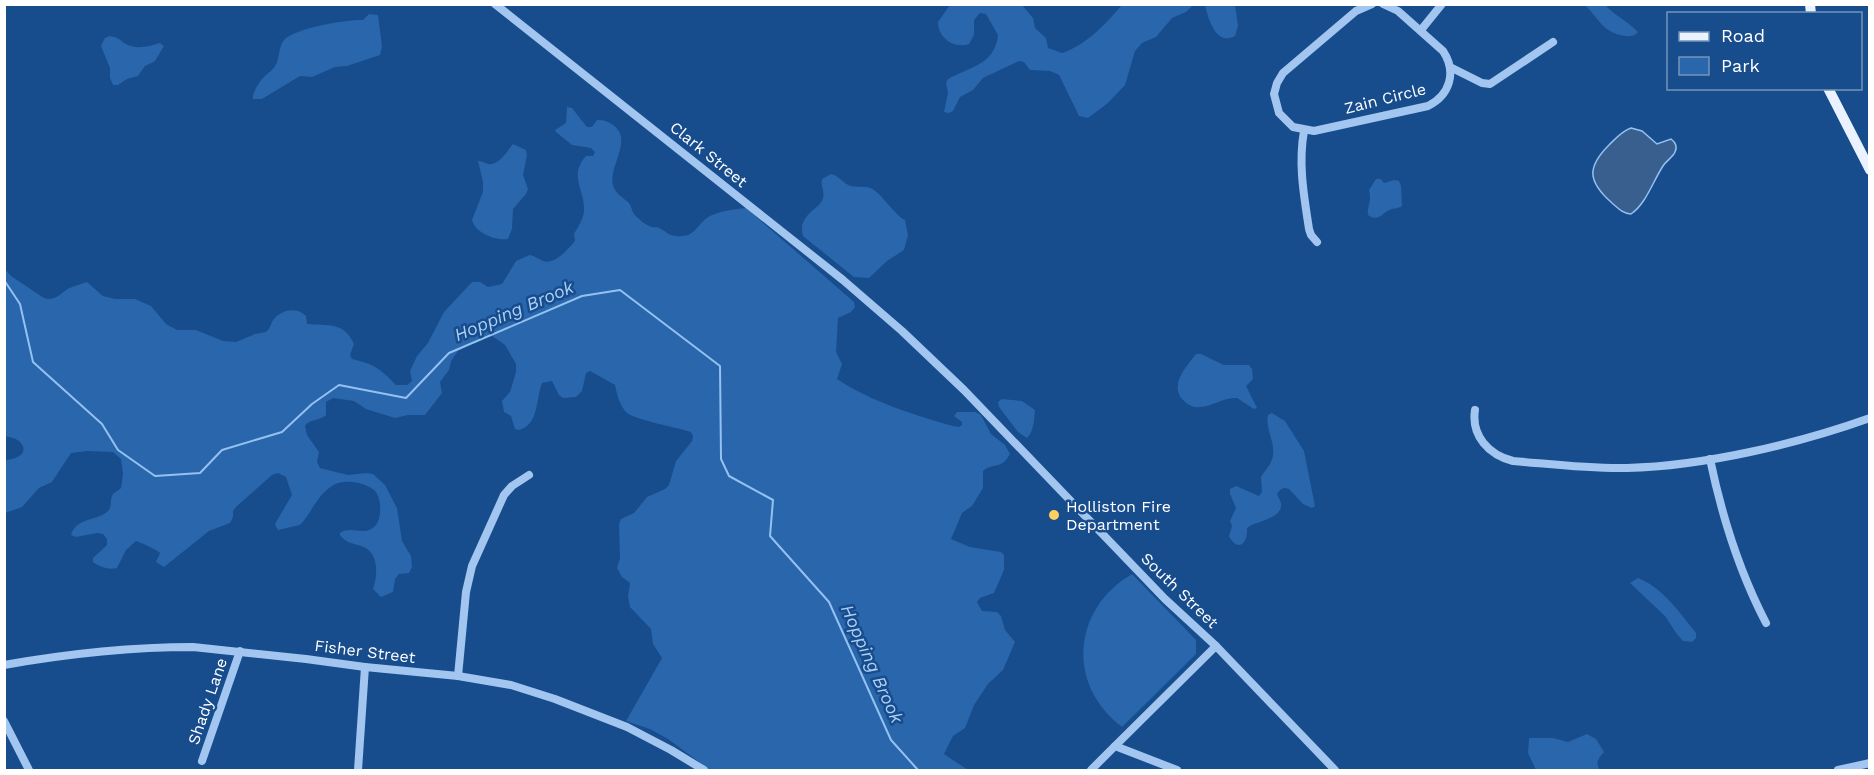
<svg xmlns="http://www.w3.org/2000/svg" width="1874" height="775" font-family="'Work Sans',sans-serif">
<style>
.green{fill:#2966ab}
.water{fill:#385f8e;stroke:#94c1f2;stroke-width:1.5}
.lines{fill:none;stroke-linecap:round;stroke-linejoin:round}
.stream{stroke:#94c1f2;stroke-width:2}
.minor{stroke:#a2c6ef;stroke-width:8}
.major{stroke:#eaf2ff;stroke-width:10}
.poi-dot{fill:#ffcf60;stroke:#174c8d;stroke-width:2}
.labels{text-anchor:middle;stroke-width:5;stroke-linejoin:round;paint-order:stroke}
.street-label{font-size:16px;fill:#fff;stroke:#174c8d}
.poi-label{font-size:16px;fill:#fff;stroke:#174c8d;text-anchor:start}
.water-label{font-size:18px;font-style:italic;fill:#add0f6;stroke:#174c8d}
</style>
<rect width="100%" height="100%" fill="#174c8d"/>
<g class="green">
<path d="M950,5H1022L1033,18L1035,28L1046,38L1048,48L1062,53C1088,44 1105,24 1122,5H1193L1186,12L1172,18L1156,37L1142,43L1135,51L1125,85L1108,103L1088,118L1079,116L1059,75L1050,71L1030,70L1024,62L1019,61L983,78L973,90L960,97L953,111L949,113L944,112L948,93L946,83L948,79C969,67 995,65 998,35L986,14L980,13L974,20V35L969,44C954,49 938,38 938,22Z"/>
<path d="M1205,5H1235L1238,26L1235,36C1216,47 1208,18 1205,5Z"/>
<path d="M1585,5H1605C1615,16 1628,21 1638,32C1634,36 1632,37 1625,36C1602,32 1600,20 1585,5Z"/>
<path d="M369,14L378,15L382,46L380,55L347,66L335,67L312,77L300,76L262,99H253C252,93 260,80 265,76C268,73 273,70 275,66C280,59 278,47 284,40C293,29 346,19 363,20Z"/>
<path d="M110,36C117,37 119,39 124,43C136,50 147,47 160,43L164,46L155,61L145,66L138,76L127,79L118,85H113L110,78V68L101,46L105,38Z"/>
<path d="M567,107L572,108L587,127H592L597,120C604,120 607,121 613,125C634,140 608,166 613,185C615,193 622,197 628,202C632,206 631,209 634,214C637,218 647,226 652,227C657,228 656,226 661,229C667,232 669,236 677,236C696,238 697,223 710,216C721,211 734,209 746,208L854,302L855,307L851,312L838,318L836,352L842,364L837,379C872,402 914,415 953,426L959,427L962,425V422L954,416L957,412H975L981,415L991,434L1005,445L1010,454C1001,470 994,462 983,471V488L972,506L962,513L951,539L970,547L1001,552L1004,555V570L994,593L980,598L977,602L982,611L997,612L1001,616L1005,630L1015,642L1003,670L988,684L974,705L965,728L953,736L944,754L968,770H710L668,739L650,729L626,721L662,658L653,644L651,629L630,607L628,597L630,583L622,577L617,568L620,558L619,524L621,519L634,513L647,497L665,489L669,485L676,461L692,441L693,436L691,432C679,428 631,419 626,412C619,404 617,394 615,385L590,371L586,373L582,391L576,397L563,398L559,395L552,381L542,383C536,398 539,425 519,430L515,429L511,416L504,412L502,401L510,392L516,372V364L505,345L492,336H487L458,351L451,361L449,370L440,382L442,393L425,415H408L395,418L366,409L354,401L333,398L326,402V415C320,421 309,419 305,426L307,435L319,452L317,462L320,468L348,475L366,473L373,474L385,485L397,508L402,541L411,556L412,567L409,573L399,574L395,579L393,592L381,597L373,589C378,575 379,551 361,546C352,543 346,543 340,535V533C351,525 365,537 375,526C382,519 382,499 375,491C366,482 343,478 332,486C316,496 312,513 300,525L278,530L275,525L276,522L292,495L286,477L278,473L272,475L237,506L233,511V517L230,523L209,531L164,567L156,562L160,553C157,550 140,542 136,541L126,550L117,568C108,570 100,567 93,562V558L107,545V539L103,534L97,533L76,537L71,535C76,518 95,521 107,512C113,507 109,500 113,494C115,492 119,490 121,488L123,474L121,459L113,452L87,451L71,453L52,482L39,488L22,507L5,513V460C14,460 31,454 20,442C16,438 9,437 5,436L4,258L5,269L11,276L44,298C57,302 61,291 72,287C77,285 82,284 87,282L103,296L115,299H135L151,306L166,324L177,330H196L223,341L236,342L255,334L266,332C271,328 270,324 274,319C282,309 298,307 306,316L307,324C327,326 344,321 354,344L350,355L352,359C374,364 381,369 396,385H407L412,381L410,371L417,356L428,343L444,312L472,282H480L488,287L502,284L516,261L530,255C535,256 538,259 543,261C555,265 568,249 575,241L574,234C578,227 583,220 584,211C585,189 568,176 586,156H593L595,152L591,148L572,145L556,132L555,130L566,123Z"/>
<path d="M513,144L526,150L527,155L523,175L528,189L526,194L513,209L512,229L508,239C496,241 475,233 472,220L483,192V182L478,161C482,161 485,163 488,164C499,166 507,151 513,144Z"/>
<path d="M831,174C840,176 843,184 851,186C859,188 867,185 874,190C884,197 897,217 905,220L908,235L904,250L887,261L869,278L854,277L803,236C797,214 820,210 823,198C825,191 820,186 822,179Z"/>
<path d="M1376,179H1381L1384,183L1394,180L1399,181L1401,186L1402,206C1399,208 1396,208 1392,209C1382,212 1379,223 1368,215C1367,205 1372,203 1369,190Z"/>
<path d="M1196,354H1201L1224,365H1249L1252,369L1253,379L1246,386L1257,408L1254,409L1237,398C1224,397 1214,406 1200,407C1193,408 1188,405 1183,400C1169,385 1186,367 1196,354Z"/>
<path d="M1002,399L1022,401L1035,410C1034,419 1034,431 1027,438L1018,432L999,407L998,402Z"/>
<path d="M1272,413L1285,421L1304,451L1315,506L1312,508L1303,504L1289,489L1284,488L1280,490L1277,494C1278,497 1280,500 1281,503C1284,519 1254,521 1247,528C1248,545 1237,552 1229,536L1232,526L1230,521L1236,508L1230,494V489L1236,486L1259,496L1262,492L1261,477C1265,470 1272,464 1273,455C1275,442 1265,428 1268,415Z"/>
<path d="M1132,574L1196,640V654L1122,727C1066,685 1072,609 1132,574Z"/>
<path d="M1638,578C1662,587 1681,614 1696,633V638L1692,642L1683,641L1676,633L1665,616L1630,583Z"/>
<path d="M1587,734L1596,739L1604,752C1598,759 1595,762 1600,770H1536L1528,753L1529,738H1553L1568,742Z"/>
</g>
<path class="water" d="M1631,128L1642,131L1657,144L1671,139C1675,142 1678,146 1675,152C1673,157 1666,161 1663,166C1653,181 1646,204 1631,214C1623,214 1618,208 1612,203C1587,181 1587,167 1609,145C1616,138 1622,131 1631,128Z"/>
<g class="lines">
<polyline class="stream" points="4,280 20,304 33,362 102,424 118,450 155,476 200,473 222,450 282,432 312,404 339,385 406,398 449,353 582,296 620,290 720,366 721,459 729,476 773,500 770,536 829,602 891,740 918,770"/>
<g class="minor">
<polyline points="495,4 843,280 902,331 964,390 1165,599 1216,646 1335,770"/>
<path d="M1372,4L1356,11L1283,73L1277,83L1274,94L1279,113L1293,127L1314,131L1428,106C1450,95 1457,72 1443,51L1398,11L1383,4"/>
<polyline points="1421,30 1442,4"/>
<polyline points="1450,67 1482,83 1490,84 1553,42"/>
<path d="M1304,131C1298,164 1304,196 1309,229L1311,235L1317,242"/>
<path d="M1475,410C1471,436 1489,455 1513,461C1550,464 1589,469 1627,468C1704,466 1797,444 1870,418"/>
<path d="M1710,459C1722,517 1739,571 1766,623"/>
<path d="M4,665C66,654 130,647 193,647L306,659L365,667L458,676L511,685L555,699L627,727L671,750L704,770"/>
<polyline points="458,676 466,592 472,566 504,495 512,486 529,475"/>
<polyline points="4,721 29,770"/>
<polyline points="1115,746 1216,646"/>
<polyline points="202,761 240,651"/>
<polyline points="358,770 365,667"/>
<polyline points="1091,770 1115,746 1177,770"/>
<polyline points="1838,770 1870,763"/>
</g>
<g class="major">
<polyline points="1810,4 1811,14"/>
<polyline points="1828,88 1870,170"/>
</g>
</g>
<circle class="poi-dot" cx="1054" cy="515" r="6"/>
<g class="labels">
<g class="street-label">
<text transform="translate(1385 98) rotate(-14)" y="6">Zain Circle</text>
<text transform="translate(709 154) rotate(39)" y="6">Clark Street</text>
<text transform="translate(1180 590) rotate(44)" y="6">South Street</text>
<text transform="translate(365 651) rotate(7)" y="6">Fisher Street</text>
<text transform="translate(207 701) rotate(-71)" y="6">Shady Lane</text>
</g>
<g class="poi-label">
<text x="1066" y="512">Holliston Fire<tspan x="1066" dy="18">Department</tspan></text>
</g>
<g class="water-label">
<text transform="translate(514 311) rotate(-23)" y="6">Hopping Brook</text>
<text transform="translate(872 664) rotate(66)" y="6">Hopping Brook</text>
</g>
</g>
<rect width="1874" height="775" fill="none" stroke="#ffffff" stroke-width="12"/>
<rect x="1667" y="12" width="195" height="78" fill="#174c8d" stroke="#7494bb" stroke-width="1.5"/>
<rect x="1679" y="32" width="30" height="9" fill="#eaf2ff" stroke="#7494bb" stroke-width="1.5"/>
<text x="1721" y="42" font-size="18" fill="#ffffff">Road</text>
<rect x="1679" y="57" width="30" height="18" fill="#2966ab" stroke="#7494bb" stroke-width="1.5"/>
<text x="1721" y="72" font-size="18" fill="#ffffff">Park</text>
</svg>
